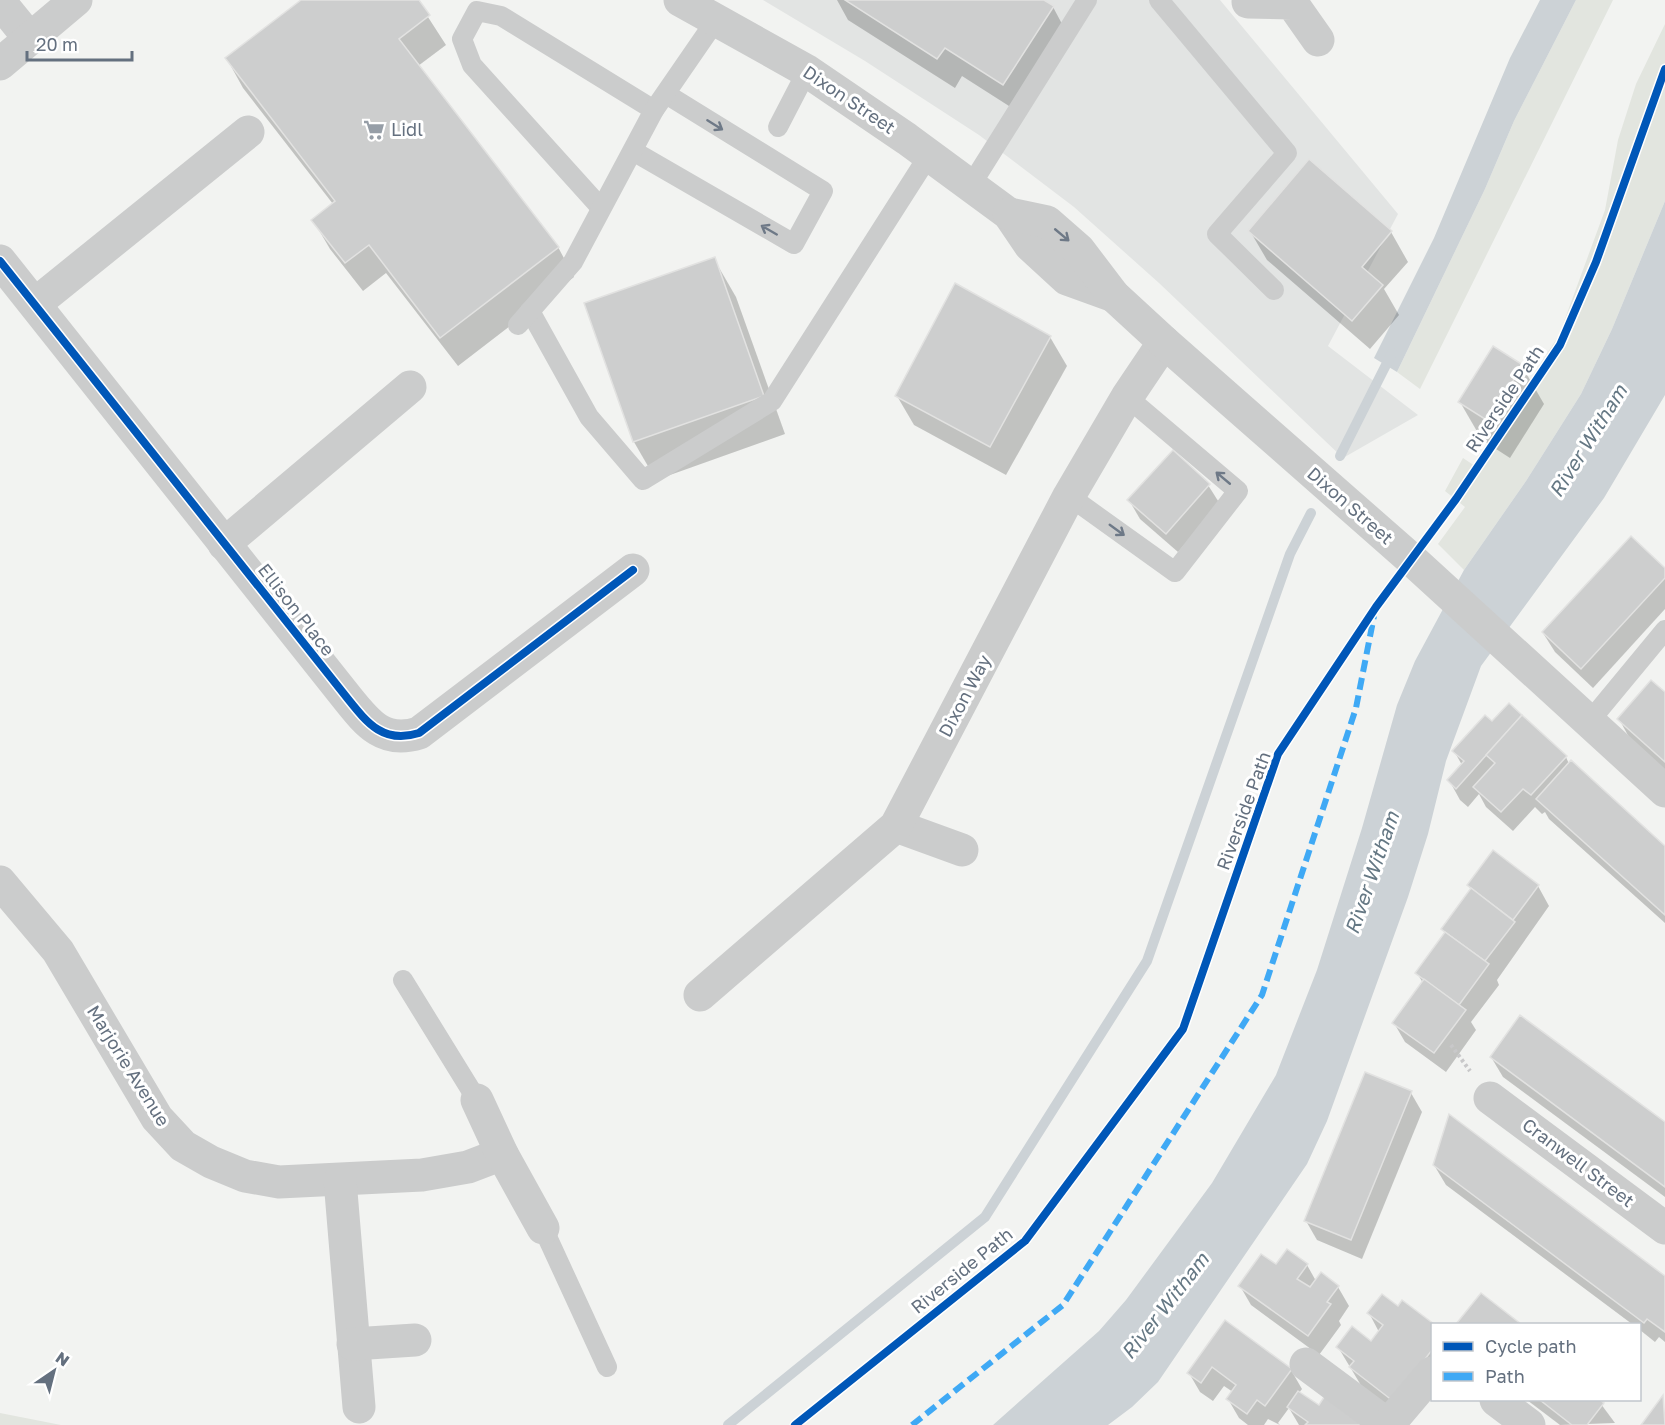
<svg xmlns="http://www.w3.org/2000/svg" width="1665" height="1425" font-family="'Golos Text',sans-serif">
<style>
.built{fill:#e2e4e3}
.green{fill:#e2e5df}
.water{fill:#ccd2d6}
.shadow{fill:#0003}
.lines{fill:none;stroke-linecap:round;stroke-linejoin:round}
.stream{stroke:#ccd2d6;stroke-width:10}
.building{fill:#cdcece;stroke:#e2e2e1;stroke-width:1.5}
.path{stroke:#c8c8c9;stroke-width:4;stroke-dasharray:3 3;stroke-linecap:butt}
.service{stroke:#cbcccc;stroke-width:20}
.minor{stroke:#cbcccc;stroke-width:33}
.tertiary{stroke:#cbcccc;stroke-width:33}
.quiet{stroke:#3fa9f5;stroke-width:6;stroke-dasharray:12 6;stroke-linecap:butt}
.cycleway-casing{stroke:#fff;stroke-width:11}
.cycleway{stroke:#0057b8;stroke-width:8}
.oneway{stroke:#6e7987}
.labels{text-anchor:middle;stroke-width:6;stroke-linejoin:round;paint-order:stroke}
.street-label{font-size:18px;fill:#64707f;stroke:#fff}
.poi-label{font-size:18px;fill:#64707f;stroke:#fff;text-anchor:start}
.water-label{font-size:20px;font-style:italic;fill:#657884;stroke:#fff}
</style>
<rect width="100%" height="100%" fill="#f2f3f1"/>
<polygon class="built" points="763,0 1220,0 1398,214 1328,346 1418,415 1343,458 1159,283 1074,207 979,135 865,61"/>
<g class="green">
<polygon points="1576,0 1613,0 1420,389 1397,372 1485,189 1514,121"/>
<polygon points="1665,24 1665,201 1612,329 1581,394 1526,481 1464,570 1438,544 1465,507 1445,491 1463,458 1475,466 1559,335 1605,210 1618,140 1636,84"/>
<polygon points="0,1413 61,1425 0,1425"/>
</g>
<g class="water">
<polygon points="1540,0 1576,0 1514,121 1485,189 1397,372 1374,358 1434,238 1510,58"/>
<polygon points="1665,201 1665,395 1604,498 1481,666 1446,761 1428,834 1408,897 1327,1121 1307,1164 1158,1382 1132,1407 1108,1425 993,1425 1099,1331 1126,1300 1212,1183 1276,1075 1317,970 1362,828 1397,705 1415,661 1464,570 1526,481 1581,394 1612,329"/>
</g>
<g class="shadow">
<polygon points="303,0 417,0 446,45 418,66 558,247 574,277 458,366 386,273 363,291 330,249 313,220 333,204 243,88 227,59"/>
<polygon points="837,0 1041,0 1053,7 1069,37 1020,113 962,76 955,88 848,20"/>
<polygon points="1309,162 1391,232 1408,262 1384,289 1399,315 1370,349 1267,260 1250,231"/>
<polygon points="714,259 736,297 785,434 656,480 634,442 586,304"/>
<polygon points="1050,337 1067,366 1006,475 914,425 897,396"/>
<polygon points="1522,366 1544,404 1510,458 1482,440 1460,402"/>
<polygon points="1208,485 1220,504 1178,552 1140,519 1129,500"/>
<polygon points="1665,570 1665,609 1593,688 1555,652 1543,633"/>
<polygon points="1665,694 1665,770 1630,739 1619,719"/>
<polygon points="1492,723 1566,757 1569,764 1665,848 1665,923 1549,819 1545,812 1542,814 1535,807 1513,831 1486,807 1479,794 1468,807 1460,800 1449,780 1462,765 1454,751"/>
<polygon points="1468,885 1538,886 1549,906 1497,980 1499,985 1471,1022 1476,1030 1446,1072 1405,1042 1394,1023 1423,983 1417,973 1445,933 1443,929 1471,890"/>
<polygon points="1491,1057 1665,1124 1665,1197 1503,1077"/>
<polygon points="1411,1093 1422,1112 1362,1259 1317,1240 1306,1221"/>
<polygon points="1434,1165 1665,1277 1665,1342 1659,1337 1655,1342 1640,1330 1640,1324 1632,1324 1446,1185"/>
<polygon points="1307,1265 1316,1281 1338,1287 1349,1306 1339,1321 1341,1325 1319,1355 1251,1305 1240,1286 1276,1267"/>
<polygon points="1481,1295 1519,1324 1458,1324"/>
<polygon points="1398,1308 1432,1325 1432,1384 1405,1420 1362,1387 1338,1347 1371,1343 1379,1332 1369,1313"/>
<polygon points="1225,1322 1291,1370 1302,1389 1299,1393 1319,1407 1366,1425 1299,1425 1289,1408 1278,1423 1280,1425 1268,1419 1264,1425 1248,1425 1239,1418 1228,1399 1233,1392 1224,1386 1213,1401 1200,1392 1189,1373"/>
<polygon points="1663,1397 1665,1425 1643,1425"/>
<polygon points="1527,1400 1598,1400 1615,1423 1560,1425"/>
</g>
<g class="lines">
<g class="stream">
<polyline points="1340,456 1392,353"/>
<polyline points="728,1425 985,1217 1147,961 1290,554 1311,513"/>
</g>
</g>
<g class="building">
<polygon points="301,0 419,0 430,15 399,39 559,247 440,338 369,245 345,263 311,220 335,201 225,58"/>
<polygon points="845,0 1044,0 1054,6 1003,85 945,48 937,59"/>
<polygon points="1309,159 1392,231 1362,267 1383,285 1352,321 1248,231"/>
<polygon points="715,257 764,396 633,442 584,303"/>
<polygon points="955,283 1051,336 990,447 895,396"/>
<polygon points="1493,346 1523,365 1488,421 1458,402"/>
<polygon points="1173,450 1210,484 1166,534 1127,500"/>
<polygon points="1631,536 1665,568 1665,578 1581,669 1542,632"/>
<polygon points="1651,680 1665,692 1665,762 1617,719"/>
<polygon points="1509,703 1522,715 1456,789 1447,780 1464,761 1452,751 1485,715 1492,721"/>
<polygon points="1522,715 1567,756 1531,795 1523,789 1501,812 1473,787 1495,763 1486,755"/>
<polygon points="1571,760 1665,846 1665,915 1536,799"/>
<polygon points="1493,850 1539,885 1513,920 1467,885"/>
<polygon points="1471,888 1515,922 1485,961 1441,929"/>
<polygon points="1445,932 1489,964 1459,1005 1415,973"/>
<polygon points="1424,979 1466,1010 1434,1053 1392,1023"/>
<polygon points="1520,1015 1665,1122 1665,1187 1490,1057"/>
<polygon points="1365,1072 1412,1091 1351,1240 1304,1221"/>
<polygon points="1449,1114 1665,1276 1665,1332 1647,1319 1644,1323 1433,1165"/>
<polygon points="1287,1249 1308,1264 1297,1279 1310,1287 1321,1272 1339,1286 1327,1302 1331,1304 1308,1336 1238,1286 1261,1254 1276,1264"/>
<polygon points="1481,1293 1521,1324 1456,1324"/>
<polygon points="1382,1294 1398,1306 1402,1300 1434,1324 1432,1350 1393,1401 1349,1367 1354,1361 1336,1347 1352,1326 1371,1341 1383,1325 1367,1313"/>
<polygon points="1225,1320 1292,1369 1265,1406 1257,1400 1247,1414 1226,1399 1236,1385 1212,1367 1201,1383 1187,1373"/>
<polygon points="1298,1391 1319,1405 1326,1394 1366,1425 1305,1425 1308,1422 1287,1407"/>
<polygon points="1663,1395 1665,1425 1641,1425"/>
<polygon points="1540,1400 1600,1400 1604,1403 1587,1425 1572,1425"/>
</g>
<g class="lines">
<polyline class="path" points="1451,1045 1470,1071"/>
<g class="service">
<polyline points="1159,0 1287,153 1217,234 1274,290"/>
<polyline points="778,127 807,71"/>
<polyline points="633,151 794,244 823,191 666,94"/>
<polyline points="971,185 1087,0"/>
<polyline points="601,208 472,65 462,39 477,11 501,16 654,110"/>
<polyline points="530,311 589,417 643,480 772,401 929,155"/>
<polyline points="518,325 573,262 654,110 716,20"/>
<polyline points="1069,496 1175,572 1238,491 1127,397"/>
<polyline points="1589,722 1665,630"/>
<polyline points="403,980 477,1100"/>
<polyline points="543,1228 607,1367"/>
</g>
<g class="minor">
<polyline points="0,2 30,39"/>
<polyline points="1248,2 1292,3 1318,40"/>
<path d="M0,261L348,699C368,724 384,744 419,733L633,570"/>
<polyline points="35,304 248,132"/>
<polyline points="224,544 410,387"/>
<polyline points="896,826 962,850"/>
<polyline points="0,882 58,951 157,1118 183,1146 211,1162 245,1176 279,1182 422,1175 468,1167 502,1154"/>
<polyline points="700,995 896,826 1069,496 1127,397 1164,342"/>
<polyline points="1490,1098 1665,1228"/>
<polyline points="477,1100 502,1154 543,1228"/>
<polyline points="340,1180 359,1407"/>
<polyline points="353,1344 415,1340"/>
<polyline points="1306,1364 1388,1425"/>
<polyline points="1496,1400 1529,1425"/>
<polyline points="1388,1425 1432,1373"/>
</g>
<g class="tertiary">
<polyline points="680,0 807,71 907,139 1009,214 1030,245 1067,279 1114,296"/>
<polyline points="0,64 76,0"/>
<polyline points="1009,214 1047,222 1079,250 1114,296 1164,342 1411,559 1665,791"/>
</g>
<polyline class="quiet" points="912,1425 1063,1305 1262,995 1356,708 1374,616"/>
<defs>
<g id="cycleway">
<path d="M0,261L348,699C368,724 384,744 419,733L633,570"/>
<polyline points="795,1425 1025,1241 1183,1029 1278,754 1376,607 1456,499 1560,345 1596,262 1665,69"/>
</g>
</defs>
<use href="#cycleway" class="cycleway-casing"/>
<use href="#cycleway" class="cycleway"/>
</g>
<defs><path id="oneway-shaft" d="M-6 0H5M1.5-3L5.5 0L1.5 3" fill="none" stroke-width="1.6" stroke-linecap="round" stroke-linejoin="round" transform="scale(1.5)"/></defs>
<g class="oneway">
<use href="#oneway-shaft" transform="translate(715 125) rotate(32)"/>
<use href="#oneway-shaft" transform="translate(769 230) rotate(-150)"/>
<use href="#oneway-shaft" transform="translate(1062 235) rotate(40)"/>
<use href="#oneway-shaft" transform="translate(1223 478) rotate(-140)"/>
<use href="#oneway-shaft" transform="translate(1117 530) rotate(36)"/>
</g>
<defs>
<symbol id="supermarket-bare" viewBox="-9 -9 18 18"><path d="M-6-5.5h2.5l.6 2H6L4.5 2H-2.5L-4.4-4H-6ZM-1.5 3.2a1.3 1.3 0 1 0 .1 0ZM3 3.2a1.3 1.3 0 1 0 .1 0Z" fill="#969ea7" stroke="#fff" stroke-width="2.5" paint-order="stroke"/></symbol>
</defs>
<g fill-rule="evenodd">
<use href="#supermarket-bare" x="359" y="115" width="30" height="30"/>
</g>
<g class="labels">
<g class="street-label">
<text transform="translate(849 100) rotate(34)" y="6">Dixon Street</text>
<text transform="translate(1505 399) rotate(-56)" y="6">Riverside Path</text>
<text transform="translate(1350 506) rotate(41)" y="6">Dixon Street</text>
<text transform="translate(296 610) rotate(52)" y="6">Ellison Place</text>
<text transform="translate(965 696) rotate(-62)" y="6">Dixon Way</text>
<text transform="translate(1244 811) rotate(-70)" y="6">Riverside Path</text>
<text transform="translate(128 1066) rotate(58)" y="6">Marjorie Avenue</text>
<text transform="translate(1578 1163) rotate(37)" y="6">Cranwell Street</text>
<text transform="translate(962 1271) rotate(-39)" y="6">Riverside Path</text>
</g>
<g class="poi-label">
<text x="391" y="136">Lidl</text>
</g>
<g class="water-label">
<text transform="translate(1588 441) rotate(-58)" y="7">River Witham</text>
<text transform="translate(1372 873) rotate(-71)" y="7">River Witham</text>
<text transform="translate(1165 1306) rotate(-52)" y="7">River Witham</text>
</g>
</g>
<rect x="1431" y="1323" width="210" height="78" fill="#ffffff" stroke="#c1c6cc" stroke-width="1.5"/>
<rect x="1443" y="1342" width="30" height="9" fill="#0057b8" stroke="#c1c6cc" stroke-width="1.5"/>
<text x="1485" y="1353" font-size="18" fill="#64707f">Cycle path</text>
<rect x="1443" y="1372" width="30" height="9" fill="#3fa9f5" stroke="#c1c6cc" stroke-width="1.5"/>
<text x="1485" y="1383" font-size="18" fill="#64707f">Path</text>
<g transform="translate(54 1371) rotate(35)" stroke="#ffffff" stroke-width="4.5" paint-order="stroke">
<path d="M0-4.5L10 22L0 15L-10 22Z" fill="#64707f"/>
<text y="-9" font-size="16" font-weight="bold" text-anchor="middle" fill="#64707f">N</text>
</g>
<path d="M27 51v9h105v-9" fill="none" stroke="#64707f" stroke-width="3"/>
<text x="36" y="51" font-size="18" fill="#64707f" stroke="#ffffff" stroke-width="4.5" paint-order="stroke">20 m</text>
</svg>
